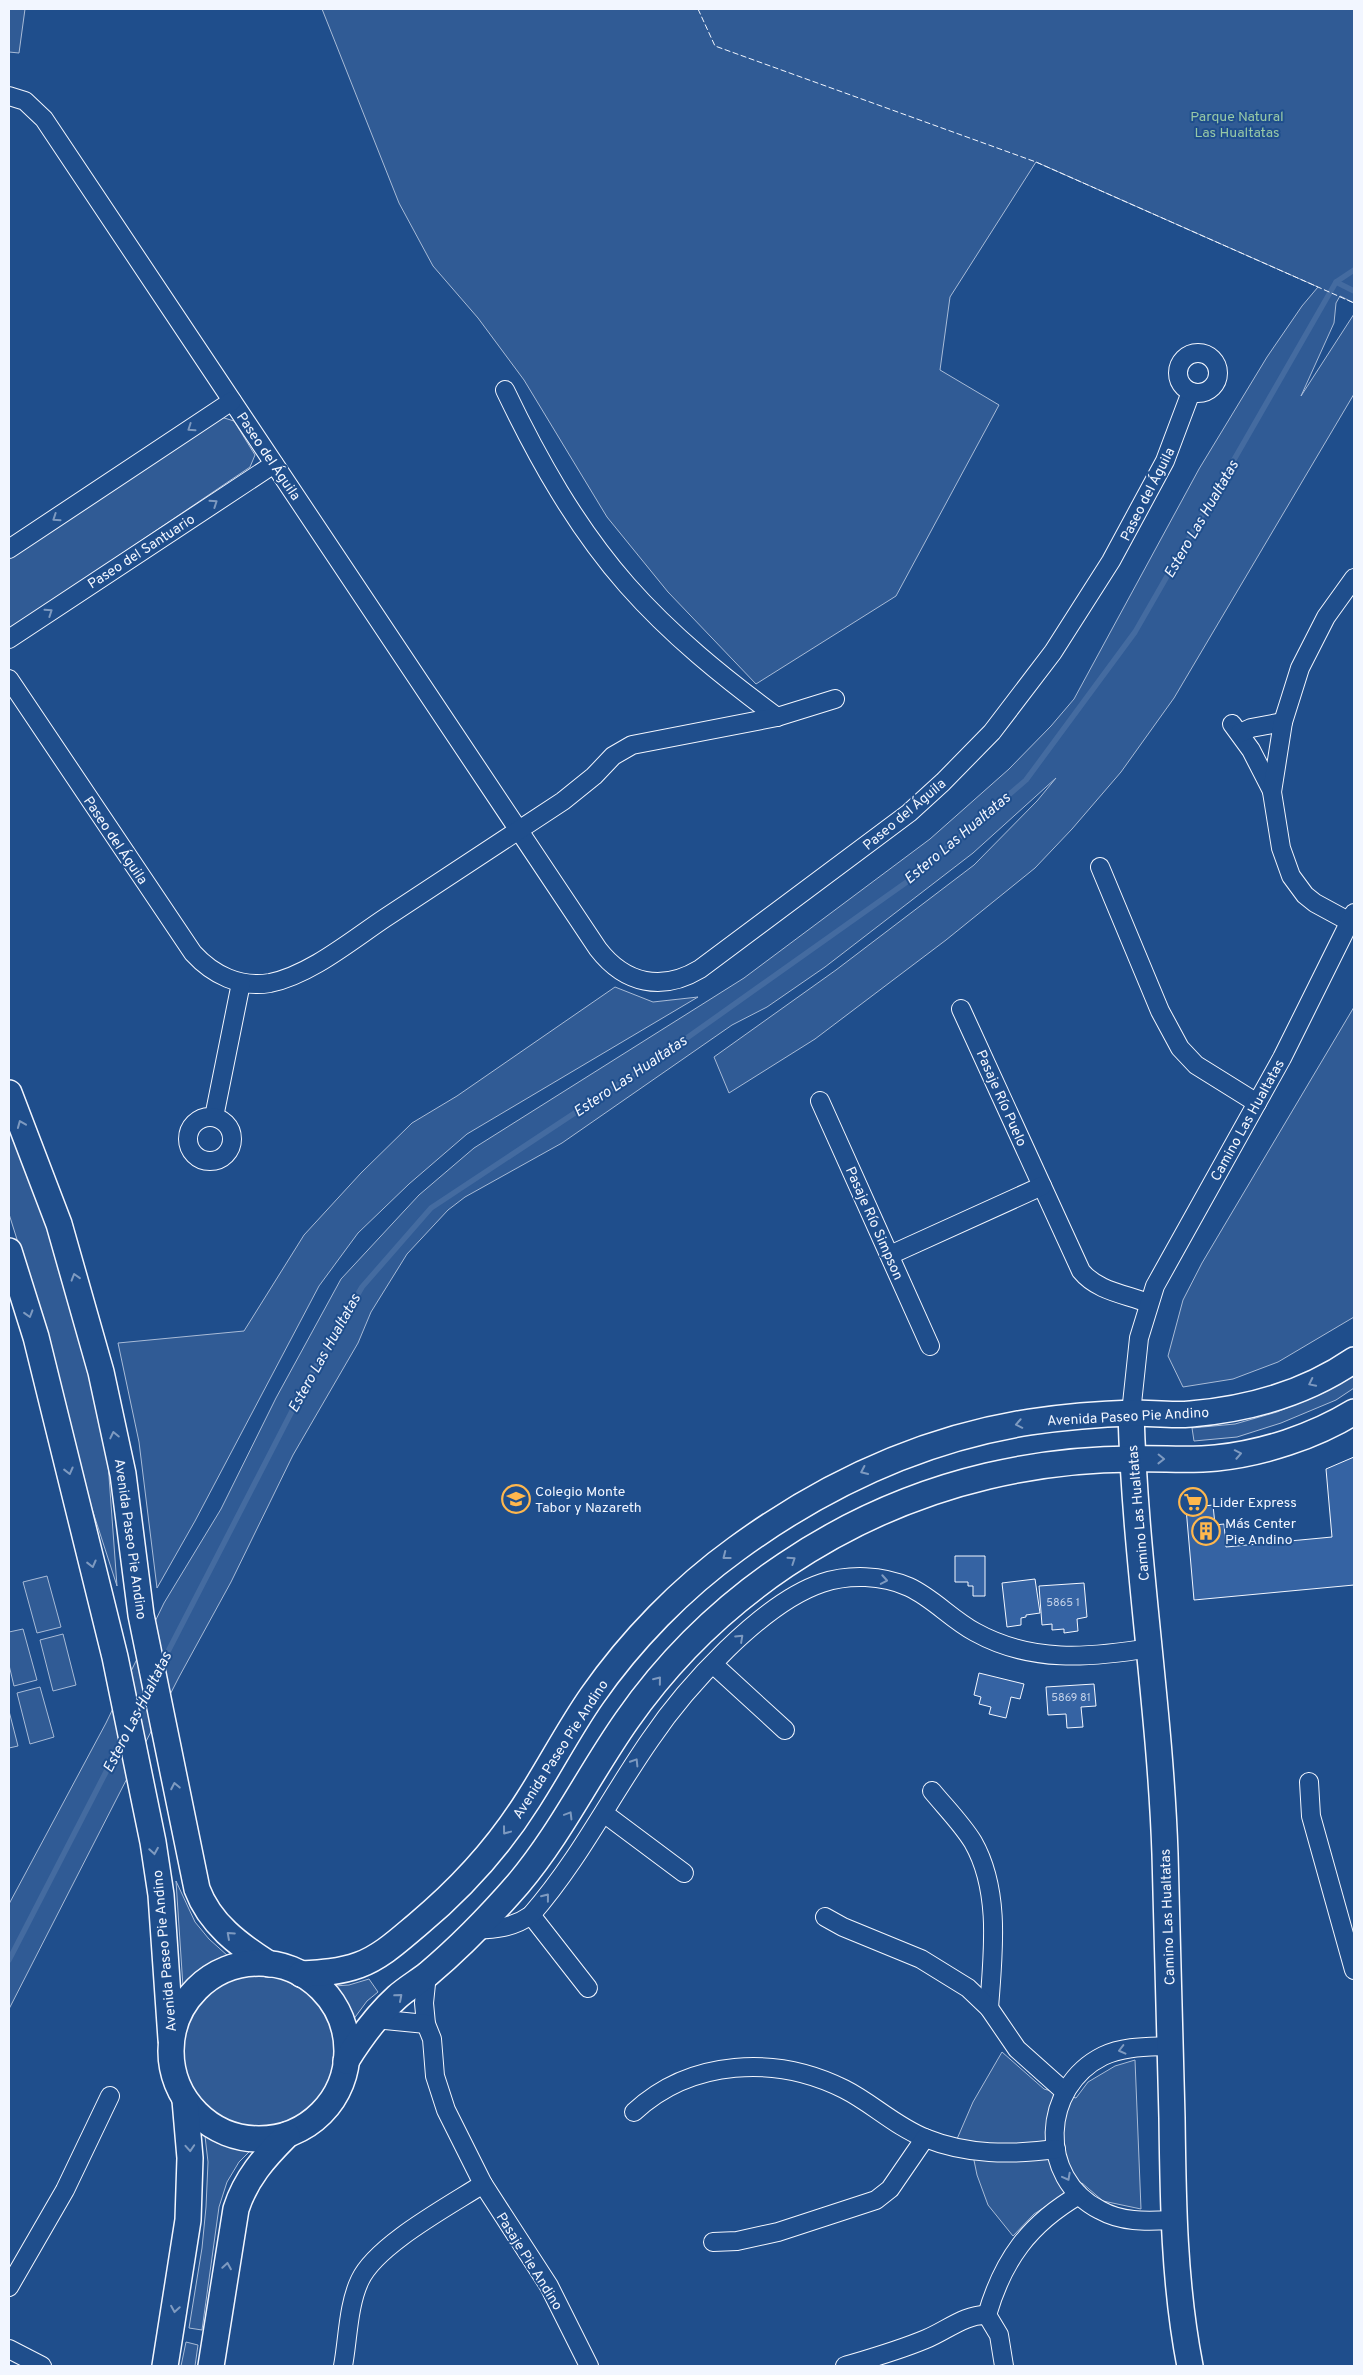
<svg xmlns="http://www.w3.org/2000/svg" width="1363" height="2375" font-family="Overpass,sans-serif">
<style>
.built{fill:#305b95;stroke:#a8bbd7}
.lines{fill:none;stroke-linecap:round;stroke-linejoin:round}
.stream{stroke:#446ba0;stroke-width:5.5}
.building{fill:#3563a3;stroke:#f2f6ff}
.street-casing{stroke:#f2f6ff;stroke-width:20}
.secondary-casing{stroke:#f2f6ff;stroke-width:28}
.street{stroke:#1f4e8c;stroke-width:18}
.secondary{stroke:#1f4e8c;stroke-width:25}
.fence{stroke:#f2f6ff;stroke-width:1;stroke-dasharray:6 2.5;stroke-linecap:butt}
.oneway{stroke:#7e9ac0}
.labels{text-anchor:middle;stroke-width:4;stroke-linejoin:round;paint-order:stroke}
.number-label{font-size:11px;fill:#c3d1e8}
.park-label{font-size:14px;fill:#97c8a6;stroke:#1f4e8c}
.street-label{font-size:14px;fill:#f2f6ff;stroke:#1f4e8c}
.poi-label{font-size:14px;fill:#f2f6ff;stroke:#1f4e8c;text-anchor:start}
.water-label{font-size:15px;font-style:italic;fill:#f2f6ff;stroke:#1f4e8c}
</style>
<rect width="100%" height="100%" fill="#1f4e8c"/>
<g class="built">
<polygon points="9,9 25,9 19,53 9,52"/>
<polygon points="322,9 1354,9 1354,303 1340,296 1336,303 1334,323 1301,396 1354,314 1354,394 1174,698 1121,772 1072,829 1035,868 946,940 815,1039 729,1093 714,1057 836,970 974,865 1037,801 1056,778 973,853 825,967 767,1007 732,1025 562,1143 465,1197 448,1210 407,1254 371,1312 358,1343 293,1455 231,1582 179,1677 9,2009 9,1904 106,1723 164,1603 221,1509 276,1398 341,1279 419,1195 474,1148 744,978 930,839 1009,769 1051,726 1074,699 1199,469 1267,357 1302,306 1318,287 1036,162 950,297 940,370 999,405 896,596 756,684 668,592 607,517 524,380 478,318 433,266 399,203"/>
<polygon points="221,417 234,421 255,455 250,467 9,630 9,558"/>
<polygon points="615,987 653,1002 698,997 467,1134 409,1184 358,1233 319,1286 195,1521 157,1588 139,1442 118,1343 244,1331 304,1235 361,1173 412,1123 457,1096"/>
<polygon points="1354,1007 1354,1317 1278,1362 1233,1379 1183,1387 1168,1356 1183,1300 1202,1263"/>
<polygon points="9,1121 63,1272 87,1360 107,1449 117,1586 73,1450 32,1287 9,1214"/>
<polygon points="1354,1376 1354,1388 1336,1400 1281,1423 1237,1437 1194,1441 1192,1428 1235,1424 1277,1412 1323,1393"/>
<polygon points="47,1576 61,1627 37,1633 23,1582"/>
<polygon points="23,1629 37,1680 14,1686 9,1665 9,1632"/>
<polygon points="63,1634 76,1685 53,1691 40,1640"/>
<polygon points="40,1687 54,1737 30,1744 17,1693"/>
<polygon points="9,1711 18,1746 9,1748"/>
<polygon points="176,1881 195,1922 209,1939 228,1956 210,1963 194,1975 183,1987"/>
<circle cx="260" cy="2051" r="79"/>
<polygon points="369,1979 378,1992 367,2001 353,2020 345,2000 334,1986 349,1985"/>
<polygon points="1002,2052 1044,2089 1076,2098 1088,2082 1115,2066 1135,2060 1141,2209 1103,2201 1082,2183 1034,2214 1013,2236 988,2205 977,2175 970,2141 957,2139 973,2102"/>
<polygon points="205,2136 217,2143 250,2151 239,2162 227,2182 219,2207 202,2330 189,2328 202,2248 206,2207 208,2162"/>
<polygon points="186,2342 198,2345 195,2366 181,2366"/>
</g>
<g class="lines">
<g class="stream">
<polyline points="1336,282 1354,291"/>
<polyline points="160,1667 308,1380 362,1287 431,1208 667,1052 911,879 1026,780 1135,632 1336,282 1354,270"/>
<polyline points="135,1716 148,1691"/>
<polyline points="9,1960 123,1739"/>
</g>
</g>
<g class="building">
<polygon points="1354,1457 1354,1585 1194,1600 1186,1508 1213,1505 1215,1525 1224,1524 1226,1547 1332,1537 1326,1469"/>
<polygon points="955,1556 985,1556 985,1596 973,1596 973,1586 968,1586 968,1582 955,1582"/>
<polygon points="1035,1579 1040,1613 1026,1615 1026,1617 1021,1618 1021,1625 1007,1627 1002,1583"/>
<polygon points="1084,1583 1087,1617 1077,1619 1078,1631 1064,1633 1064,1629 1052,1630 1052,1624 1042,1625 1039,1586"/>
<polygon points="979,1673 1024,1684 1020,1699 1011,1697 1006,1718 989,1714 991,1707 979,1704 981,1697 974,1695"/>
<polygon points="1094,1684 1096,1706 1081,1707 1083,1727 1067,1728 1066,1714 1048,1715 1046,1687"/>
</g>
<g class="lines">
<defs>
<g id="street">
<path d="M9,96L25,101L44,119L598,949C625,984 662,992 700,969L909,813L943,782L992,732L1053,652L1111,561L1165,461L1191,392"/>
<circle cx="1198" cy="373" r="20"/>
<path d="M505,390C538,459 576,527 627,585C671,635 723,677 777,717"/>
<polyline points="9,549 232,401"/>
<polyline points="9,639 274,464"/>
<path d="M9,679L193,953C213,975 240,988 270,983C310,975 352,940 385,918C445,879 504,840 563,801L594,776L613,756L632,745L777,717L835,699"/>
<polyline points="1232,724 1251,750 1272,791"/>
<polyline points="1240,733 1251,728 1283,722"/>
<polyline points="1100,867 1160,1011 1180,1048 1196,1065 1257,1103"/>
<polyline points="1350,922 1315,903 1305,895 1291,876 1281,848 1272,792 1283,722 1300,668 1326,617 1354,578"/>
<path d="M961,1009L1081,1271C1097,1291 1125,1294 1148,1303"/>
<polyline points="820,1101 930,1346"/>
<polyline points="214,1117 241,983"/>
<circle cx="210" cy="1139" r="22"/>
<polyline points="890,1255 1042,1186"/>
<polyline points="1131,1413 1139,1338 1155,1286 1282,1058 1354,913"/>
<polyline points="714,1665 785,1730"/>
<polyline points="1309,1782 1311,1816 1354,1970"/>
<path d="M932,1791C946,1808 962,1824 973,1842C1001,1891 993,1954 989,2008"/>
<polyline points="605,1814 684,1873"/>
<polyline points="531,1915 588,1988"/>
<polyline points="825,1917 843,1927 921,1959 968,1988 989,2008 1017,2049 1064,2091"/>
<path d="M474,1930C495,1929 513,1928 531,1915C579,1860 609,1799 650,1740C685,1688 762,1603 822,1583C849,1574 882,1575 909,1587C933,1598 951,1619 975,1632C1031,1663 1089,1658 1150,1648"/>
<polyline points="427,1974 424,2003 426,2024 432,2039 435,2076 446,2110 483,2184 549,2286 589,2366"/>
<polyline points="375,2019 426,2024"/>
<path d="M1170,2046C1148,2047 1124,2046 1103,2056C1041,2087 1037,2178 1100,2210C1123,2223 1148,2221 1174,2220"/>
<path d="M634,2112C691,2059 776,2055 844,2089C872,2103 895,2126 925,2138C967,2155 1011,2155 1056,2149"/>
<polyline points="713,2242 737,2241 778,2232 876,2200 890,2189 925,2138"/>
<polyline points="9,2287 65,2190 110,2096"/>
<path d="M987,2315C1003,2260 1029,2224 1079,2195"/>
<polyline points="9,2349 42,2366"/>
<path d="M343,2366C348,2339 348,2305 360,2280C376,2245 449,2206 483,2184"/>
<path d="M845,2366C872,2358 900,2350 926,2339C946,2331 965,2314 987,2315L999,2335L1004,2366"/>
</g>
<g id="secondary">
<path d="M9,1093L59,1224L101,1372L123,1474L141,1615L197,1889C210,1924 239,1945 269,1964"/>
<polyline points="9,1251 36,1337 115,1657 153,1842 161,1895 171,2039"/>
<path d="M1131,1413C1135,1561 1160,1706 1165,1854C1168,1942 1170,2030 1172,2118C1173,2201 1174,2284 1190,2366"/>
<circle cx="259" cy="2051" r="88"/>
<path d="M301,1974C321,1973 340,1972 359,1965C381,1957 399,1940 417,1925C460,1889 498,1848 528,1800C550,1766 569,1729 592,1696C631,1640 682,1588 736,1549C825,1484 921,1439 1030,1422C1064,1417 1099,1414 1133,1413C1152,1413 1172,1416 1191,1414C1249,1409 1306,1393 1354,1360"/>
<path d="M346,2061C361,2037 376,2016 397,1997C407,1988 418,1982 428,1974C460,1947 491,1915 518,1884C561,1833 589,1774 627,1720C712,1598 844,1510 988,1476C1035,1465 1085,1459 1133,1459C1161,1458 1189,1461 1216,1458C1263,1453 1313,1437 1354,1412"/>
<polyline points="165,2366 188,2220 190,2158 185,2100"/>
<path d="M211,2366L236,2209C246,2178 264,2158 287,2135"/>
</g>
</defs>
<use href="#street" class="street-casing"/>
<use href="#secondary" class="secondary-casing"/>
<use href="#street" class="street"/>
<use href="#secondary" class="secondary"/>
<polyline class="fence" points="698,9 715,46 1036,162 1354,303"/>
</g>
<defs><path id="oneway-chevron" d="M-2-3.5L2.5 0L-2 3.5" fill="none" stroke-width="1.6" stroke-linecap="round" stroke-linejoin="round" transform="scale(1.25)"/></defs>
<g class="oneway">
<use href="#oneway-chevron" transform="translate(191 428) rotate(146)"/>
<use href="#oneway-chevron" transform="translate(214 503) rotate(-34)"/>
<use href="#oneway-chevron" transform="translate(56 518) rotate(146)"/>
<use href="#oneway-chevron" transform="translate(49 612) rotate(-34)"/>
<use href="#oneway-chevron" transform="translate(21 1124) rotate(-112)"/>
<use href="#oneway-chevron" transform="translate(75 1277) rotate(-107)"/>
<use href="#oneway-chevron" transform="translate(29 1314) rotate(73)"/>
<use href="#oneway-chevron" transform="translate(1312 1383) rotate(154)"/>
<use href="#oneway-chevron" transform="translate(1019 1424) rotate(169)"/>
<use href="#oneway-chevron" transform="translate(114 1435) rotate(-102)"/>
<use href="#oneway-chevron" transform="translate(1238 1454) rotate(-11)"/>
<use href="#oneway-chevron" transform="translate(1161 1459) rotate(1)"/>
<use href="#oneway-chevron" transform="translate(69 1471) rotate(76)"/>
<use href="#oneway-chevron" transform="translate(864 1471) rotate(155)"/>
<use href="#oneway-chevron" transform="translate(726 1556) rotate(142)"/>
<use href="#oneway-chevron" transform="translate(792 1560) rotate(-34)"/>
<use href="#oneway-chevron" transform="translate(92 1564) rotate(76)"/>
<use href="#oneway-chevron" transform="translate(884 1580) rotate(10)"/>
<use href="#oneway-chevron" transform="translate(740 1638) rotate(-43)"/>
<use href="#oneway-chevron" transform="translate(658 1680) rotate(-51)"/>
<use href="#oneway-chevron" transform="translate(635 1762) rotate(-58)"/>
<use href="#oneway-chevron" transform="translate(175 1786) rotate(-101)"/>
<use href="#oneway-chevron" transform="translate(569 1815) rotate(-59)"/>
<use href="#oneway-chevron" transform="translate(506 1831) rotate(127)"/>
<use href="#oneway-chevron" transform="translate(154 1851) rotate(81)"/>
<use href="#oneway-chevron" transform="translate(546 1897) rotate(-52)"/>
<use href="#oneway-chevron" transform="translate(230 1935) rotate(-138)"/>
<use href="#oneway-chevron" transform="translate(399 1997) rotate(-41)"/>
<use href="#oneway-chevron" transform="translate(1122 2050) rotate(166)"/>
<use href="#oneway-chevron" transform="translate(190 2148) rotate(86)"/>
<use href="#oneway-chevron" transform="translate(1067 2177) rotate(62)"/>
<use href="#oneway-chevron" transform="translate(227 2266) rotate(-81)"/>
<use href="#oneway-chevron" transform="translate(175 2309) rotate(99)"/>
</g>
<defs>
<symbol id="school-ring" viewBox="-11 -11 22 22"><circle r="9.5" fill="#1f4e8c" stroke="#ffb74d" stroke-width="1.5"/><path d="M0-5L7-2L0 1L-7-2ZM-4 1L0 2.5L4 1V4Q0 6-4 4Z" fill="#ffb74d"/></symbol>
<symbol id="supermarket-ring" viewBox="-11 -11 22 22"><circle r="9.5" fill="#1f4e8c" stroke="#ffb74d" stroke-width="1.5"/><path d="M-6-5.5h2.5l.6 2H6L4.5 2H-2.5L-4.4-4H-6ZM-1.5 3.2a1.3 1.3 0 1 0 .1 0ZM3 3.2a1.3 1.3 0 1 0 .1 0Z" fill="#ffb74d"/></symbol>
<symbol id="building-ring" viewBox="-11 -11 22 22"><circle r="9.5" fill="#1f4e8c" stroke="#ffb74d" stroke-width="1.5"/><path d="M-4-6H4V6H1V3H-1V6H-4ZM-2.5-4.3h1.7v1.8h-1.7ZM.8-4.3h1.7v1.8H.8ZM-2.5-1h1.7V.8h-1.7ZM.8-1h1.7V.8H.8Z" fill="#ffb74d"/></symbol>
</defs>
<g fill-rule="evenodd">
<use href="#school-ring" x="500" y="1483" width="32" height="32"/>
<use href="#supermarket-ring" x="1177" y="1486" width="32" height="32"/>
<use href="#building-ring" x="1190" y="1515" width="32" height="32"/>
</g>
<g class="labels">
<g class="number-label">
<text x="1063" y="1606">5865 1</text>
<text x="1071" y="1701">5869 81</text>
</g>
<g class="park-label">
<text x="1237" y="121">Parque Natural<tspan x="1237" dy="16">Las Hualtatas</tspan></text>
</g>
<g class="street-label">
<text transform="translate(269 456) rotate(56)" y="5">Paseo del Águila</text>
<text transform="translate(1147 494) rotate(-63)" y="5">Paseo del Águila</text>
<text transform="translate(141 551) rotate(-33)" y="5">Paseo del Santuario</text>
<text transform="translate(904 814) rotate(-40)" y="5">Paseo del Águila</text>
<text transform="translate(116 840) rotate(56)" y="5">Paseo del Águila</text>
<text transform="translate(1002 1098) rotate(66)" y="5">Pasaje Río Puelo</text>
<text transform="translate(1247 1120) rotate(-61)" y="5">Camino Las Hualtatas</text>
<text transform="translate(875 1223) rotate(66)" y="5">Pasaje Río Simpson</text>
<text transform="translate(1128 1416) rotate(-3)" y="5">Avenida Paseo Pie Andino</text>
<text transform="translate(1138 1513) rotate(-95)" y="5">Camino Las Hualtatas</text>
<text transform="translate(131 1539) rotate(82)" y="5">Avenida Paseo Pie Andino</text>
<text transform="translate(560 1749) rotate(-57)" y="5">Avenida Paseo Pie Andino</text>
<text transform="translate(1167 1917) rotate(-92)" y="5">Camino Las Hualtatas</text>
<text transform="translate(164 1951) rotate(-95)" y="5">Avenida Paseo Pie Andino</text>
<text transform="translate(530 2261) rotate(58)" y="5">Pasaje Pie Andino</text>
</g>
<g class="poi-label">
<text x="535" y="1496">Colegio Monte<tspan x="535" dy="16">Tabor y Nazareth</tspan></text>
<text x="1212" y="1507">Lider Express</text>
<text x="1225" y="1528">Más Center<tspan x="1225" dy="16">Pie Andino</tspan></text>
</g>
<g class="water-label">
<text transform="translate(1201 519) rotate(-60)" y="5">Estero Las Hualtatas</text>
<text transform="translate(957 838) rotate(-40)" y="5">Estero Las Hualtatas</text>
<text transform="translate(630 1076) rotate(-34)" y="5">Estero Las Hualtatas</text>
<text transform="translate(324 1353) rotate(-61)" y="5">Estero Las Hualtatas</text>
<text transform="translate(137 1712) rotate(-63)" y="5">Estero Las Hualtatas</text>
</g>
</g>
<rect width="1363" height="2375" fill="none" stroke="#f2f6ff" stroke-width="20"/>
</svg>
